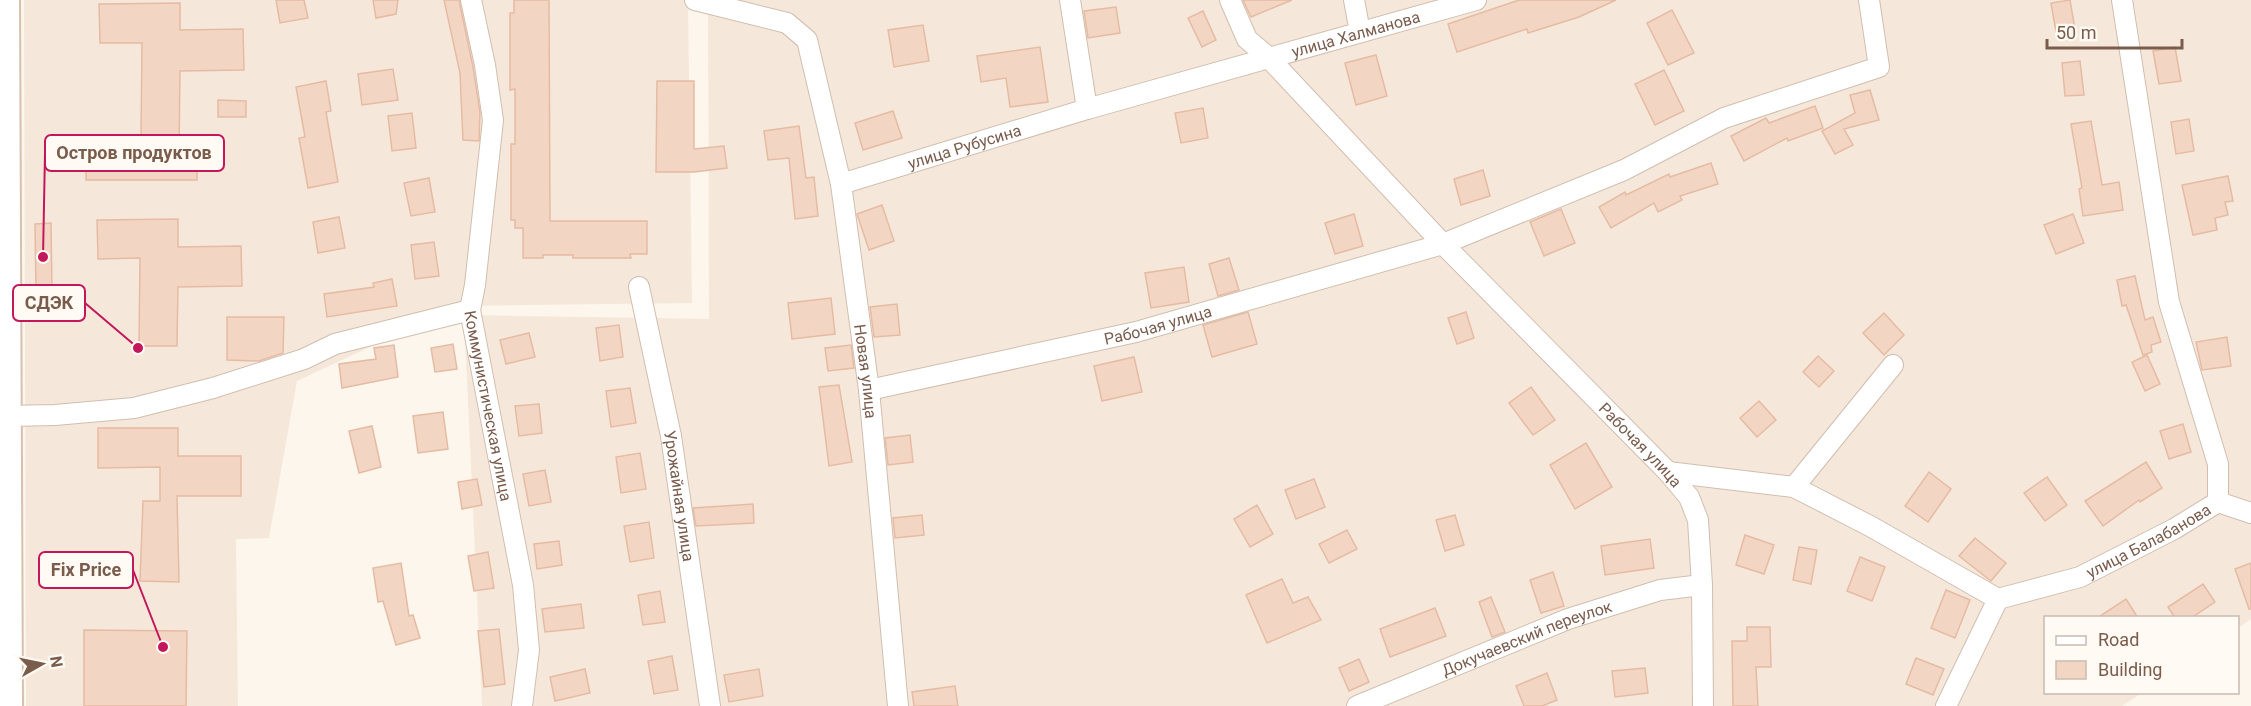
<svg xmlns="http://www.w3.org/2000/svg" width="2251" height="706" font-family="Roboto,sans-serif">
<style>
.residential{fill:#f5e8da}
.building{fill:#f3d5c3;stroke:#e6bba3;stroke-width:1.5}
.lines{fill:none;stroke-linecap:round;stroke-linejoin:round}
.minor-casing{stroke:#d1beb0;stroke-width:22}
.secondary-casing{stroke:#d6c0b0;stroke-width:32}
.minor{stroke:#fff;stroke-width:20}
.secondary{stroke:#fff;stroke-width:28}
.labels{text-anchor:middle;stroke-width:4.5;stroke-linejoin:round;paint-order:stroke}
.street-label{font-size:16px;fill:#7a5c4d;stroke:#fffaf3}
.leader{fill:none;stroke:#c2185b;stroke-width:2}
.callout-dot{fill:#c2185b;stroke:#fffaf3;stroke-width:2}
.callout{fill:#fffaf3;stroke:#c2185b;stroke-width:2}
.callout-label{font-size:18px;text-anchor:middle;font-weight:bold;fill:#7a5c4d}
</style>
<rect width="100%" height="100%" fill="#fdf6ec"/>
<g class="residential">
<polygon points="24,0 688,0 692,303 458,306 297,381 269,538 236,539 238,706 26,706"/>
<polygon points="708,0 2251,0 2251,619 2238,628 2238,618 2046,618 2046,692 2142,693 2122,706 482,706 464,315 709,319"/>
</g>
<g class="building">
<polygon points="276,0 304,0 308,18 280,23"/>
<polygon points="373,0 398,0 396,14 376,18"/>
<polygon points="444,0 459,0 473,67 480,112 479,141 463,140 460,73"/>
<polygon points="514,0 549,0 550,221 647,221 647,254 630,254 631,258 573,258 573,255 543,255 543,258 523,258 523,228 515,228 515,220 511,220 511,144 515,144 515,89 510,90 510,13 514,13"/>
<polygon points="1243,0 1292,0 1251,17"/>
<polygon points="1519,0 1616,0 1579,17 1528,33 1527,29 1457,52 1448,24"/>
<polygon points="2070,0 2076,35 2057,38 2051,3"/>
<polygon points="180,3 180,30 243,29 244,70 180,71 179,152 197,152 197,180 86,180 86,151 102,151 102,135 141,135 142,43 100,43 99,4"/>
<polygon points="1116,7 1120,33 1088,38 1084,11"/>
<polygon points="1672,10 1694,53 1668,65 1647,23"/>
<polygon points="1203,11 1216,40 1202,47 1188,18"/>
<polygon points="923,25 929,61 894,67 888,30"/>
<polygon points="1040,47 1048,102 1010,107 1006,78 981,82 977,56"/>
<polygon points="2175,47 2181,81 2159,84 2153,51"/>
<polygon points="1376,55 1387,96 1356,105 1345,63"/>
<polygon points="2080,61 2084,95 2065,96 2062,63"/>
<polygon points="393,69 398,100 362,105 358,74"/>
<polygon points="1664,70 1684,111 1655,125 1635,84"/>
<polygon points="326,81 331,111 326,112 338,182 308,188 299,138 305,137 296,87"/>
<polygon points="657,81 694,81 694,149 724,146 727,168 694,172 656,172"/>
<polygon points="1870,90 1879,120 1844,129 1853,145 1835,154 1822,131 1855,113 1850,95"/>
<polygon points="218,100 246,101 246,117 218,117"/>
<polygon points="1815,106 1823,128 1788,141 1787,138 1744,161 1731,136 1766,118 1769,123"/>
<polygon points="1203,108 1208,138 1181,143 1175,113"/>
<polygon points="893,111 902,138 863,150 855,123"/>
<polygon points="412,113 416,148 392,151 388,116"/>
<polygon points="2189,119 2194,151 2176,154 2171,122"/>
<polygon points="2091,121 2102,185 2119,182 2123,210 2083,216 2079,189 2082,188 2071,124"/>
<polygon points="799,126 806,178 814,177 818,216 795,219 789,158 768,160 764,131"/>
<polygon points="1711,163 1718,184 1680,196 1682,200 1658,212 1654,203 1611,228 1599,207 1625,192 1626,195 1669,174 1670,177"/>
<polygon points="1483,170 1490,196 1461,205 1454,179"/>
<polygon points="2228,176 2233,201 2225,202 2228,215 2215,218 2217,230 2193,235 2182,185"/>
<polygon points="429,178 435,212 411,216 404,183"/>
<polygon points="882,205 894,241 869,250 857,214"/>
<polygon points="1561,209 1575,243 1544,256 1530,222"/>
<polygon points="1354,214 1363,246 1335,254 1325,223"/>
<polygon points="2073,214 2084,243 2056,254 2044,225"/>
<polygon points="339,217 345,248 318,253 313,222"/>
<polygon points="178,219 178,247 241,246 242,286 178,287 177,346 139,346 140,258 98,259 97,220"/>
<polygon points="51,223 52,290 36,290 35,224"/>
<polygon points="434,242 439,276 415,279 411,245"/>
<polygon points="1229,258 1239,290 1218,296 1209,264"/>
<polygon points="1184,267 1189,302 1151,308 1145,273"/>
<polygon points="2135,276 2145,320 2153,317 2161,342 2151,345 2152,352 2143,355 2126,305 2122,306 2117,280"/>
<polygon points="392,279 397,306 327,317 324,294 374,287 373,283"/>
<polygon points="831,298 835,334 792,339 788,303"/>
<polygon points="897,304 900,335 874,337 870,307"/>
<polygon points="1248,312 1257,344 1212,357 1203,325"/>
<polygon points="1466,312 1474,338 1457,344 1448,318"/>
<polygon points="1884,313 1904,335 1884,355 1863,333"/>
<polygon points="227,317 284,317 283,353 259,361 227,360"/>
<polygon points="619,325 623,357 600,361 596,328"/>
<polygon points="529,333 535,357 506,364 500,340"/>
<polygon points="2227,337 2231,366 2202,370 2196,342"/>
<polygon points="453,344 457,369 435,372 431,348"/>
<polygon points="394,345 398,377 342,388 339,364 376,359 374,348"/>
<polygon points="851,345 854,368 828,371 825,348"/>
<polygon points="2147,355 2160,384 2145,391 2132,362"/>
<polygon points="1818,356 1834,371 1819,387 1803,372"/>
<polygon points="1134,357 1142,392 1102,401 1094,366"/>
<polygon points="839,385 852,462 829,466 819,387"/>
<polygon points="1531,387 1555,420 1533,435 1509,403"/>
<polygon points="630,388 636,423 611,427 606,391"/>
<polygon points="1759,401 1776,420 1757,437 1740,418"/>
<polygon points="539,404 542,433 519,436 515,406"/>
<polygon points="443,412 448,449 418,453 413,416"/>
<polygon points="2183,424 2191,452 2169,459 2160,431"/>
<polygon points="372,426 381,467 359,473 349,431"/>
<polygon points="98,428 178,428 178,456 241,456 241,496 177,496 179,582 140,581 143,501 160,501 160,467 98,468"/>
<polygon points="910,435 913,462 888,465 885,438"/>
<polygon points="1586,443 1612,487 1575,509 1550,465"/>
<polygon points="640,453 646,489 621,493 616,457"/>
<polygon points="2146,462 2162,488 2140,502 2139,500 2103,526 2085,501"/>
<polygon points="545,470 551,502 529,506 523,474"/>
<polygon points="1929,472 1951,489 1928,522 1905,506"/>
<polygon points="2047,477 2067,505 2045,521 2024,493"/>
<polygon points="477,479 482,505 462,509 458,482"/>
<polygon points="1314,479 1325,507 1296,519 1285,490"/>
<polygon points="753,504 754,523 696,526 693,508"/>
<polygon points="1257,505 1273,534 1250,547 1234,519"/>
<polygon points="922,515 924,535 895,538 893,518"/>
<polygon points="1455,515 1464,545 1445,551 1436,520"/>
<polygon points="649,522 654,558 630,562 624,526"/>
<polygon points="1347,530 1357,549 1329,563 1319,544"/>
<polygon points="1745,535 1774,545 1764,574 1736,565"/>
<polygon points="1975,538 2006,563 1991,581 1959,556"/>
<polygon points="1650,539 1654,568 1605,575 1601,546"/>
<polygon points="559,541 562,565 537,569 534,544"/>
<polygon points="1799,547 1817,550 1811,584 1793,580"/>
<polygon points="488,552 494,588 474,591 468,556"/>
<polygon points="1860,557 1885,567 1872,601 1847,591"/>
<polygon points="401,563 409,616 413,615 420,638 396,645 383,601 378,602 373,568"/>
<polygon points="2251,563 2251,609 2249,609 2235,569"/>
<polygon points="1553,572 1564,606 1541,613 1530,580"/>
<polygon points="1282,579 1293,603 1308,597 1321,620 1267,643 1246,595"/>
<polygon points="2203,584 2215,602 2191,618 2175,618 2168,607"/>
<polygon points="1946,590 1970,600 1955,638 1931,628"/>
<polygon points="660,591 665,622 643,625 638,595"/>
<polygon points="1491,597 1505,632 1492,637 1479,602"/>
<polygon points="2126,599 2138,618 2097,618"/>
<polygon points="581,604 584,628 545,632 542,609"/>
<polygon points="1435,608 1446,636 1390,657 1380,629"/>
<polygon points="1747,627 1770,627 1771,667 1756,667 1758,706 1733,706 1732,641 1747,641"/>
<polygon points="499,629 505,684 484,687 478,631"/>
<polygon points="84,630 187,631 186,706 84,706"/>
<polygon points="672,656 678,690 654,694 648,661"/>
<polygon points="1916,658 1944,669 1933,695 1906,684"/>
<polygon points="1359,659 1369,682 1349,691 1339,668"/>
<polygon points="1645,668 1648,693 1615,697 1612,671"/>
<polygon points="585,669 590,693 555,701 550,677"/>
<polygon points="759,669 763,696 729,702 724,675"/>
<polygon points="1547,673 1557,700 1542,706 1524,706 1516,686"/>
<polygon points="955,686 958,706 914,706 912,692"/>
</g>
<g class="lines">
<defs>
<g id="minor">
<path id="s1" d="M471,0L485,65L493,120L475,285L470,310L523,585L529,650L522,706"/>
<path id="s2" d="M695,0L787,23L807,40L841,184L869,390L898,706"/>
<path id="s3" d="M1230,0L1247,39L1268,57L1443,244L1668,472L1689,497L1698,520L1702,585L1703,706"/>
<polyline points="1354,0 1360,32"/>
<path id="s4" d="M1087,109L1476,0"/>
<path id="s5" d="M841,184L1087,109L1070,0"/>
<path id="s6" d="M639,287L671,436L710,706"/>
<path id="s7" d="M869,390L1136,332L1443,244L1624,170L1724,118L1879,67L1869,0"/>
<polyline points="7,416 55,415 134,408 213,388 304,359 335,344 470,310"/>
<path id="s8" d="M1668,472L1794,487L1870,526L1998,599L2080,577L2174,529L2218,502V464L2169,302L2122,0"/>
<polyline points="1794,487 1893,365"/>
<polyline points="2218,502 2251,513"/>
<path id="s9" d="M1357,706L1568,619L1660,590L1702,585"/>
<polyline points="1946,706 1998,599"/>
</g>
<polyline id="secondary" points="5,0 8,706"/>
</defs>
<use href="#minor" class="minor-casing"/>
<use href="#secondary" class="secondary-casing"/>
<use href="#minor" class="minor"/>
<use href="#secondary" class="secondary"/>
</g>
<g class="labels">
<g class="street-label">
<text dy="6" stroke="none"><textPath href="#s4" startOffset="279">улица Халманова</textPath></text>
<text dy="6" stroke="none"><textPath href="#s5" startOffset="129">улица Рубусина</textPath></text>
<text dy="6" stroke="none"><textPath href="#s7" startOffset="296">Рабочая улица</textPath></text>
<text dy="6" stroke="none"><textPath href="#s2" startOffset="458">Новая улица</textPath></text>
<text dy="6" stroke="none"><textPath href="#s1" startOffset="411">Коммунистическая улица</textPath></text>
<text dy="6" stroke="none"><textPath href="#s3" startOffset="608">Рабочая улица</textPath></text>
<text dy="6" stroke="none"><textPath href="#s6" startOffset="213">Урожайная улица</textPath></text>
<text dy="6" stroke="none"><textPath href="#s8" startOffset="522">улица Балабанова</textPath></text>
<text dy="6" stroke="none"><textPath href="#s9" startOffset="183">Докучаевский переулок</textPath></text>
</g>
</g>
<path class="leader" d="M43 257L45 153M138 348L85 303M163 647L133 570"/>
<g class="callout-dot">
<circle cx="43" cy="257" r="6"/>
<circle cx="138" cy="348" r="6"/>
<circle cx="163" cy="647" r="6"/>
</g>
<g class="callout">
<rect x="45" y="135" width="179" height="36" rx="6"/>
<rect x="13" y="285" width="72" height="36" rx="6"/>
<rect x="39" y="552" width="94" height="36" rx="6"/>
</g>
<g class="callout-label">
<text x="134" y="159">Остров продуктов</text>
<text x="49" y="309">СДЭК</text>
<text x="86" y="576">Fix Price</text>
</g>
<rect x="2044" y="616" width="195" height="78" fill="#fffaf3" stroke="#cabbb1" stroke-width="1.5"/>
<rect x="2056" y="636" width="30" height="9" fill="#ffffff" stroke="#cabbb1" stroke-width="1.5"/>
<text x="2098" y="646" font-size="18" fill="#7a5c4d">Road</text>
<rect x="2056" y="661" width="30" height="18" fill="#f3d5c3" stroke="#cabbb1" stroke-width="1.5"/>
<text x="2098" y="676" font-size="18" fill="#7a5c4d">Building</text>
<g transform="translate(42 664) rotate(81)" stroke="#fffaf3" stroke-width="4.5" paint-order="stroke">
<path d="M0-4.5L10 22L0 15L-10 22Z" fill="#7a5c4d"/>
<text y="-9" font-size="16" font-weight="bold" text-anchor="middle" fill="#7a5c4d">N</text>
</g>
<path d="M2047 39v9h135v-9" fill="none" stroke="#7a5c4d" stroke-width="3"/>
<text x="2056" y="39" font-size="18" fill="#7a5c4d" stroke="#fffaf3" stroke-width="4.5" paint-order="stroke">50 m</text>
</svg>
